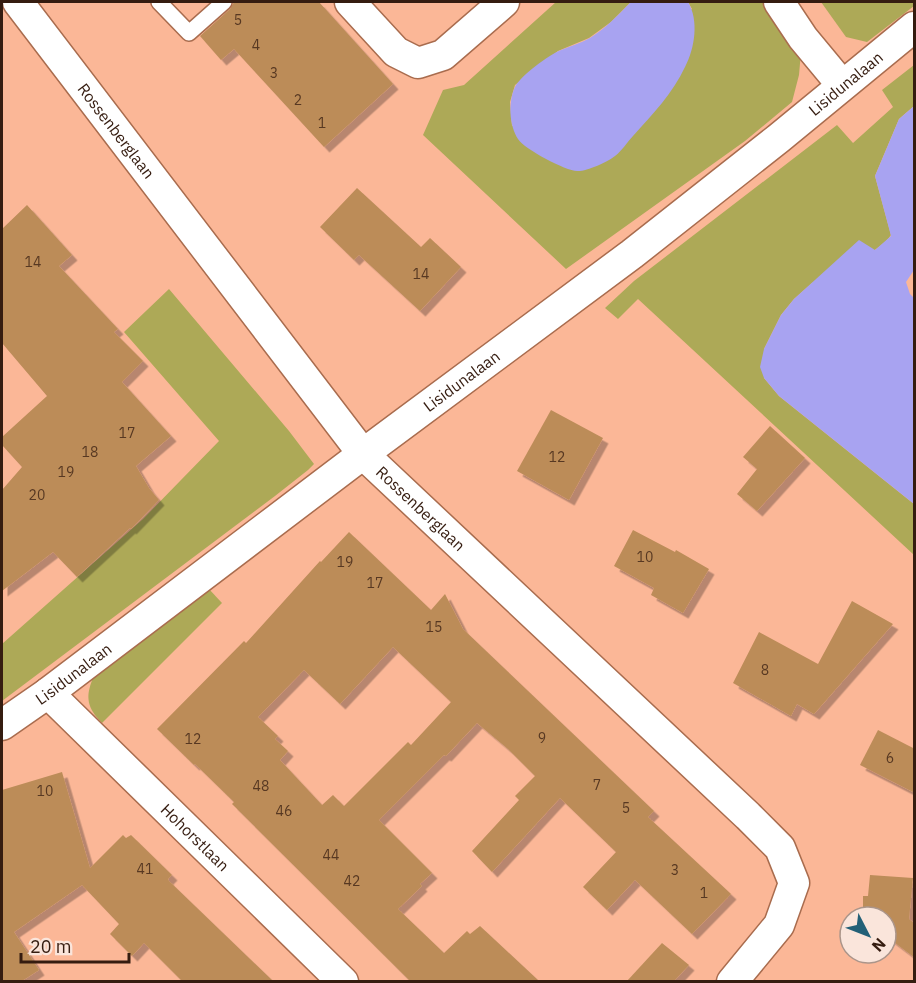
<svg xmlns="http://www.w3.org/2000/svg" width="916" height="983" font-family="'IBM Plex Sans',sans-serif">
<style>
.green{fill:#ada957}
.water{fill:#a8a3f1}
.building{fill:#bc8c59;fill-rule:evenodd;filter:url(#shadow)}
.lines{fill:none;stroke-linecap:round;stroke-linejoin:round}
.lane-casing{stroke:#a96c4e;stroke-width:18}
.street-casing{stroke:#a96c4e;stroke-width:33}
.lane{stroke:#fff;stroke-width:15}
.street{stroke:#fff;stroke-width:30}
.labels{text-anchor:middle;stroke-width:4.5;stroke-linejoin:round;paint-order:stroke}
.number-label{font-size:14px;fill:#573822}
.street-label{font-size:16px;fill:#351c10;stroke:#fae5db}
</style>
<defs>
<filter id="shadow"><feDropShadow dx="5.5" dy="5.5" stdDeviation="0" flood-color="#0004"/></filter>
</defs>
<rect width="100%" height="100%" fill="#fbb797"/>
<g class="green">
<polygon points="556,2 631,2 611,22 589,38 558,51 515,85 510,102 512,126 692,9 688,2 765,2 801,52 799,75 792,102 745,141 566,269 423,135 443,90 464,85"/>
<polygon points="821,2 914,2 914,6 867,42 846,37"/>
<path d="M914,65V106L899,119L875,176L891,235C878,254 834,272 812,283L794,299L781,315L764,349V378L779,396L914,504V555L638,299L618,319L605,308L634,281L837,125L853,143L893,107L882,90Z"/>
<polygon points="169,289 289,431 314,464 308,470 275,496 2,701 2,644 143,519 219,441 124,332"/>
<path d="M208,588L222,603L102,723C87,708 85,697 93,678Z"/>
</g>
<g class="water">
<path d="M631,2H688C699,20 695,48 685,67C673,93 652,115 633,136C627,142 622,151 615,156C608,162 585,172 577,171C566,171 524,149 518,139C509,126 508,101 515,87C520,76 549,55 561,50C570,46 581,43 590,38C606,28 618,15 631,2Z"/>
<polygon points="914,106 914,270 906,282 910,294 914,298 914,504 779,396 764,378 760,367 764,349 781,315 794,299 859,240 875,250 891,236 875,176 899,119"/>
</g>
<g class="building">
<polygon points="234,2 319,2 393,84 324,147 234,49 221,60 200,36 230,9"/>
<polygon points="357,188 421,247 430,238 461,267 420,311 359,255 354,260 320,227"/>
<polygon points="27,205 72,255 59,266 118,329 114,332 143,361 122,382 171,436 136,466 149,488 159,500 131,529 130,528 77,577 53,552 2,591 2,490 22,467 2,445 2,437 47,396 2,343 2,229"/>
<polygon points="551,410 603,438 569,500 517,471"/>
<polygon points="770,426 805,458 757,511 737,494 757,469 743,457"/>
<polygon points="633,530 675,552 676,550 709,569 683,613 651,595 654,588 614,566"/>
<path d="M349,532L431,610L445,594L463,629L654,811L648,817L731,894L692,934L635,880L607,910L583,887L616,852L560,798L492,872L472,851L519,800L515,796L535,776L508,749L477,723L446,756L444,755L379,820L432,873L420,884L422,886L398,909L444,953L467,931L470,934L480,926L539,981H410L232,804L234,802L195,764L194,765L157,729L244,641L246,643L320,561L321,562ZM393,647L451,702L411,745L408,742L344,806L333,795L322,805L280,760L288,751L275,739L278,736L258,717L304,670L340,704Z"/>
<polygon points="852,601 893,624 814,714 797,704 791,716 733,683 759,632 818,664"/>
<polygon points="878,730 915,749 915,793 860,765"/>
<polygon points="62,772 90,868 123,835 126,838 131,835 172,875 168,879 169,881 273,981 182,981 144,943 132,956 110,934 119,924 82,885 14,932 39,970 22,981 2,981 2,790"/>
<polygon points="870,875 913,878 909,919 915,924 915,958 886,936 886,917 863,916 863,896 868,896"/>
<polygon points="662,943 689,965 674,981 627,981"/>
</g>
<g class="lines">
<defs>
<polyline id="lane" points="159,2 189,33 224,2"/>
<g id="street">
<path id="s1" d="M18,2L363,454L748,816L780,848L794,883L779,925L732,982"/>
<polyline points="350,2 396,52 418,63 443,55 504,2"/>
<polyline points="779,2 803,38 842,85"/>
<path id="s2" d="M48,693L343,982"/>
<path id="s3" d="M2,725L48,693L363,454L632,254L779,138L914,27"/>
</g>
</defs>
<use href="#lane" class="lane-casing"/>
<use href="#street" class="street-casing"/>
<use href="#lane" class="lane"/>
<use href="#street" class="street"/>
</g>
<g class="labels">
<g class="number-label">
<text x="238" y="25">5</text>
<text x="256" y="50">4</text>
<text x="274" y="78">3</text>
<text x="298" y="105">2</text>
<text x="322" y="128">1</text>
<text x="33" y="267">14</text>
<text x="421" y="279">14</text>
<text x="127" y="438">17</text>
<text x="90" y="457">18</text>
<text x="557" y="462">12</text>
<text x="66" y="477">19</text>
<text x="37" y="500">20</text>
<text x="645" y="562">10</text>
<text x="345" y="567">19</text>
<text x="375" y="588">17</text>
<text x="434" y="632">15</text>
<text x="765" y="675">8</text>
<text x="542" y="743">9</text>
<text x="193" y="744">12</text>
<text x="890" y="763">6</text>
<text x="597" y="790">7</text>
<text x="261" y="791">48</text>
<text x="45" y="796">10</text>
<text x="626" y="813">5</text>
<text x="284" y="816">46</text>
<text x="331" y="860">44</text>
<text x="145" y="874">41</text>
<text x="675" y="875">3</text>
<text x="352" y="886">42</text>
<text x="704" y="898">1</text>
</g>
<g class="street-label">
<text dy="6" stroke="none"><textPath href="#s3" startOffset="1060">Lisidunalaan</textPath></text>
<text dy="6" stroke="none"><textPath href="#s1" startOffset="162">Rossenberglaan</textPath></text>
<text dy="6" stroke="none"><textPath href="#s3" startOffset="574">Lisidunalaan</textPath></text>
<text dy="6" stroke="none"><textPath href="#s1" startOffset="648">Rossenberglaan</textPath></text>
<text dy="6" stroke="none"><textPath href="#s3" startOffset="88">Lisidunalaan</textPath></text>
<text dy="6" stroke="none"><textPath href="#s2" startOffset="206">Hohorstlaan</textPath></text>
</g>
</g>
<rect width="916" height="983" fill="none" stroke="#351c10" stroke-width="6"/>
<g transform="translate(868 935) rotate(132)"><circle r="28" fill="#fae5db" stroke="#ab958a" stroke-width="1.5"/>
<path d="M0-4.5L10 22L0 15L-10 22Z" fill="#236077"/>
<text y="-9" font-size="16" font-weight="bold" text-anchor="middle" fill="#351c10">N</text>
</g>
<path d="M21 953v9h108v-9" fill="none" stroke="#351c10" stroke-width="3"/>
<text x="30" y="953" font-size="18" fill="#351c10" stroke="#fae5db" stroke-width="4.5" paint-order="stroke">20 m</text>
</svg>
